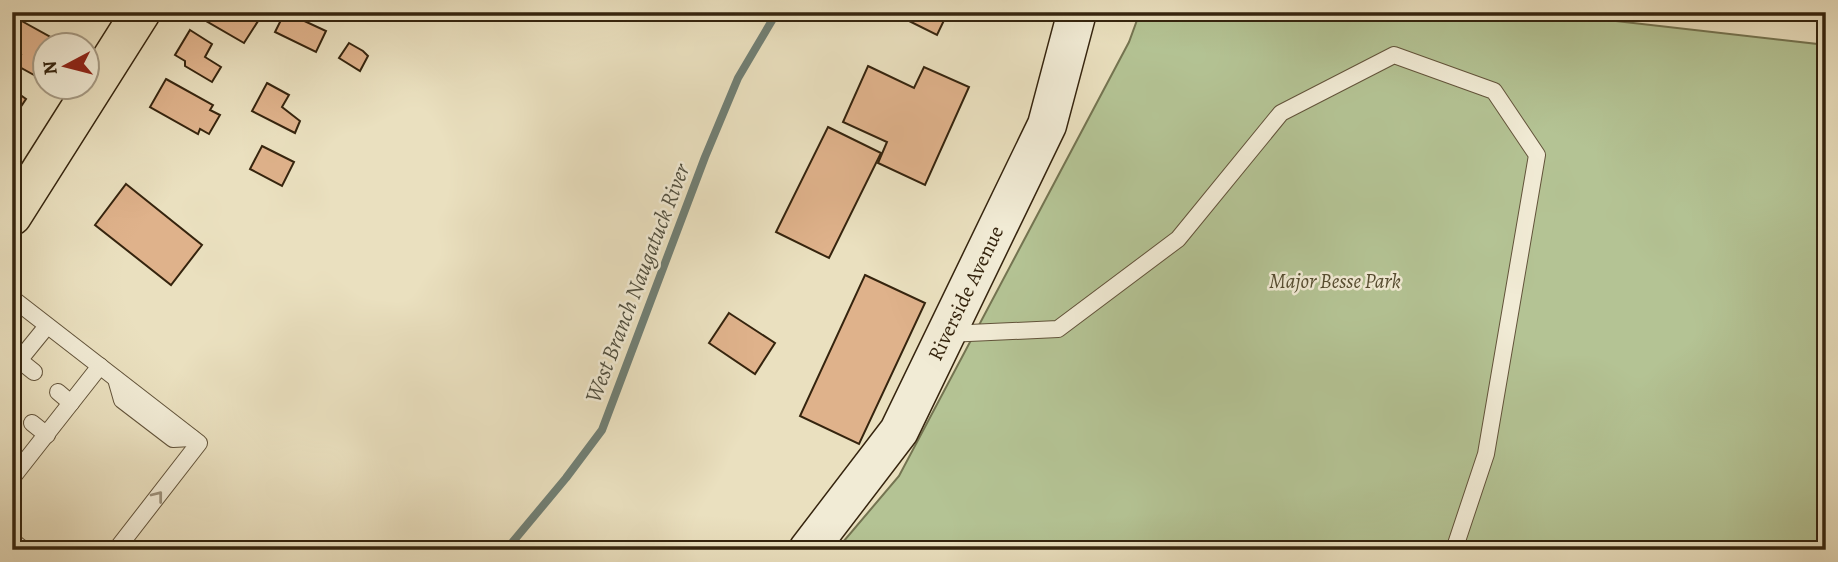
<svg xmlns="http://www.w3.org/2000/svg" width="1838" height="562" font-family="Alegreya,serif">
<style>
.green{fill:#b4c394;stroke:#747451;stroke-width:2}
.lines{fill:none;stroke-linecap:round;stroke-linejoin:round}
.stream{stroke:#717f74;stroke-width:8}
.building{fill:#dfb28b;stroke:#35240e;stroke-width:2}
.lane-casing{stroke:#62533a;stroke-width:18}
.secondary-casing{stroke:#35240e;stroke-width:41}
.primary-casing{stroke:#35240e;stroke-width:41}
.lane{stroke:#f1ebd5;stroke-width:16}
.secondary{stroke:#f1ebd5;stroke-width:38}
.primary{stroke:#eae0bf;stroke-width:38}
.oneway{stroke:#9c917b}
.labels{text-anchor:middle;stroke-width:5;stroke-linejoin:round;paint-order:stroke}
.park-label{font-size:21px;font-style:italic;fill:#554c30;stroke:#f1ebd5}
.street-label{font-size:21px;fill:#35240e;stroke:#f1ebd5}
.water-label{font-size:23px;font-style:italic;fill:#535141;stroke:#f1ebd5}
</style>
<rect width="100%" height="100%" fill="#eae0bf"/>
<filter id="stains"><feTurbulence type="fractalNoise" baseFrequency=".00286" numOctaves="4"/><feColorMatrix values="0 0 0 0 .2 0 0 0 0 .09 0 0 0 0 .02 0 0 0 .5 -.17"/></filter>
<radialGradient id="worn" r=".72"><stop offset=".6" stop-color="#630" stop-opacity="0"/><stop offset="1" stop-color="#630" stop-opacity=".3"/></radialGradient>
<polygon class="green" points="1140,12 1537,12 1826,45 1826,550 857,550 843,542 899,476 1129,42"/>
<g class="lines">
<polyline class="stream" points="506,550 566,478 602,430 705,157 738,78 777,12"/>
</g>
<g class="building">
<polygon points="204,12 250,12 260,18 244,43 201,18"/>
<polygon points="285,12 326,31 316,52 275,32"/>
<polygon points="891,12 948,12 937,35"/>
<polygon points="18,19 54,39 50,46 46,46 46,54 34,75 16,65 21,55 12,51 12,30"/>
<polygon points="190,30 212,44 205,57 221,67 212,82 185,66 185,61 175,55"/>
<polygon points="349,43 363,51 368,56 360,71 339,58"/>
<polygon points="868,66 914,88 924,67 969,87 925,185 878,163 887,142 843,122"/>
<polygon points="166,79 213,105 210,110 220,115 209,134 200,129 198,134 150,107"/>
<polygon points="267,83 289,95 282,107 300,121 295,133 252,111"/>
<polygon points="12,89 26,99 12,120"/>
<polygon points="828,127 881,153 829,258 776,232"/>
<polygon points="262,146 294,162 282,186 250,169"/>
<polygon points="126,184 202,245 171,285 95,225"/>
<polygon points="865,275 925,303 859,444 800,416"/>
<polygon points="729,313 775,343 755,374 709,343"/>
</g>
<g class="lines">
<defs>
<g id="lane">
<polyline points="12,298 199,443 116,550"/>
<polyline points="947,334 1058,329 1178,239 1281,113 1394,55 1494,91 1537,155 1486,454 1454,550"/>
<polyline points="19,360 34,372"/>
<polyline points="12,369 47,326"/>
<polyline points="116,379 122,400 173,439 192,438"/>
<polyline points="58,392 71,403"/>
<polyline points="32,423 47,435"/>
<polyline points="12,478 100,366"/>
<polyline points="12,538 16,544 24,550"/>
</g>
<g id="secondary">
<path id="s1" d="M808,550L899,431L1047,125L1077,12"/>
</g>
<polyline id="primary" points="12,216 141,12"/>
</defs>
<use href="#lane" class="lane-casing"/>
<use href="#secondary" class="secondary-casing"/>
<use href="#primary" class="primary-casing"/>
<use href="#lane" class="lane"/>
<use href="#secondary" class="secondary"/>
<use href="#primary" class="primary"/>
</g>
<defs><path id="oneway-chevron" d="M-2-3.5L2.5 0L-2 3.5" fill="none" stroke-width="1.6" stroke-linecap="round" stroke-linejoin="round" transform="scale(1.75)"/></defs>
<use class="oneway" href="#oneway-chevron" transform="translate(158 496) rotate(-52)"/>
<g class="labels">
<g class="park-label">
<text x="1335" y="288">Major Besse Park</text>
</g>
<g class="street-label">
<text dy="7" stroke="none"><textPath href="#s1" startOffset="303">Riverside Avenue</textPath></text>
</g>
<g class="water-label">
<text transform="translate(637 283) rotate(-69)" y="8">West Branch Naugatuck River</text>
</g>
</g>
<rect width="1838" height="562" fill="none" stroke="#eae0bf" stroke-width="42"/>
<rect x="14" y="14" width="1810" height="534" fill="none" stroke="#35240e" stroke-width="3.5"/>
<rect x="21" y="21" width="1796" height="520" fill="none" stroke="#35240e" stroke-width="2"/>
<g transform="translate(66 66) rotate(263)"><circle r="33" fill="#f1ebd5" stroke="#a69b85" stroke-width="2"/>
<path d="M0-5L12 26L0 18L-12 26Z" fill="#8f2418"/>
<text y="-10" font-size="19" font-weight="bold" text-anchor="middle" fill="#35240e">N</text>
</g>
<rect width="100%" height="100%" filter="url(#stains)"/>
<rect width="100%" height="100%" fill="url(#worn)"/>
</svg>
